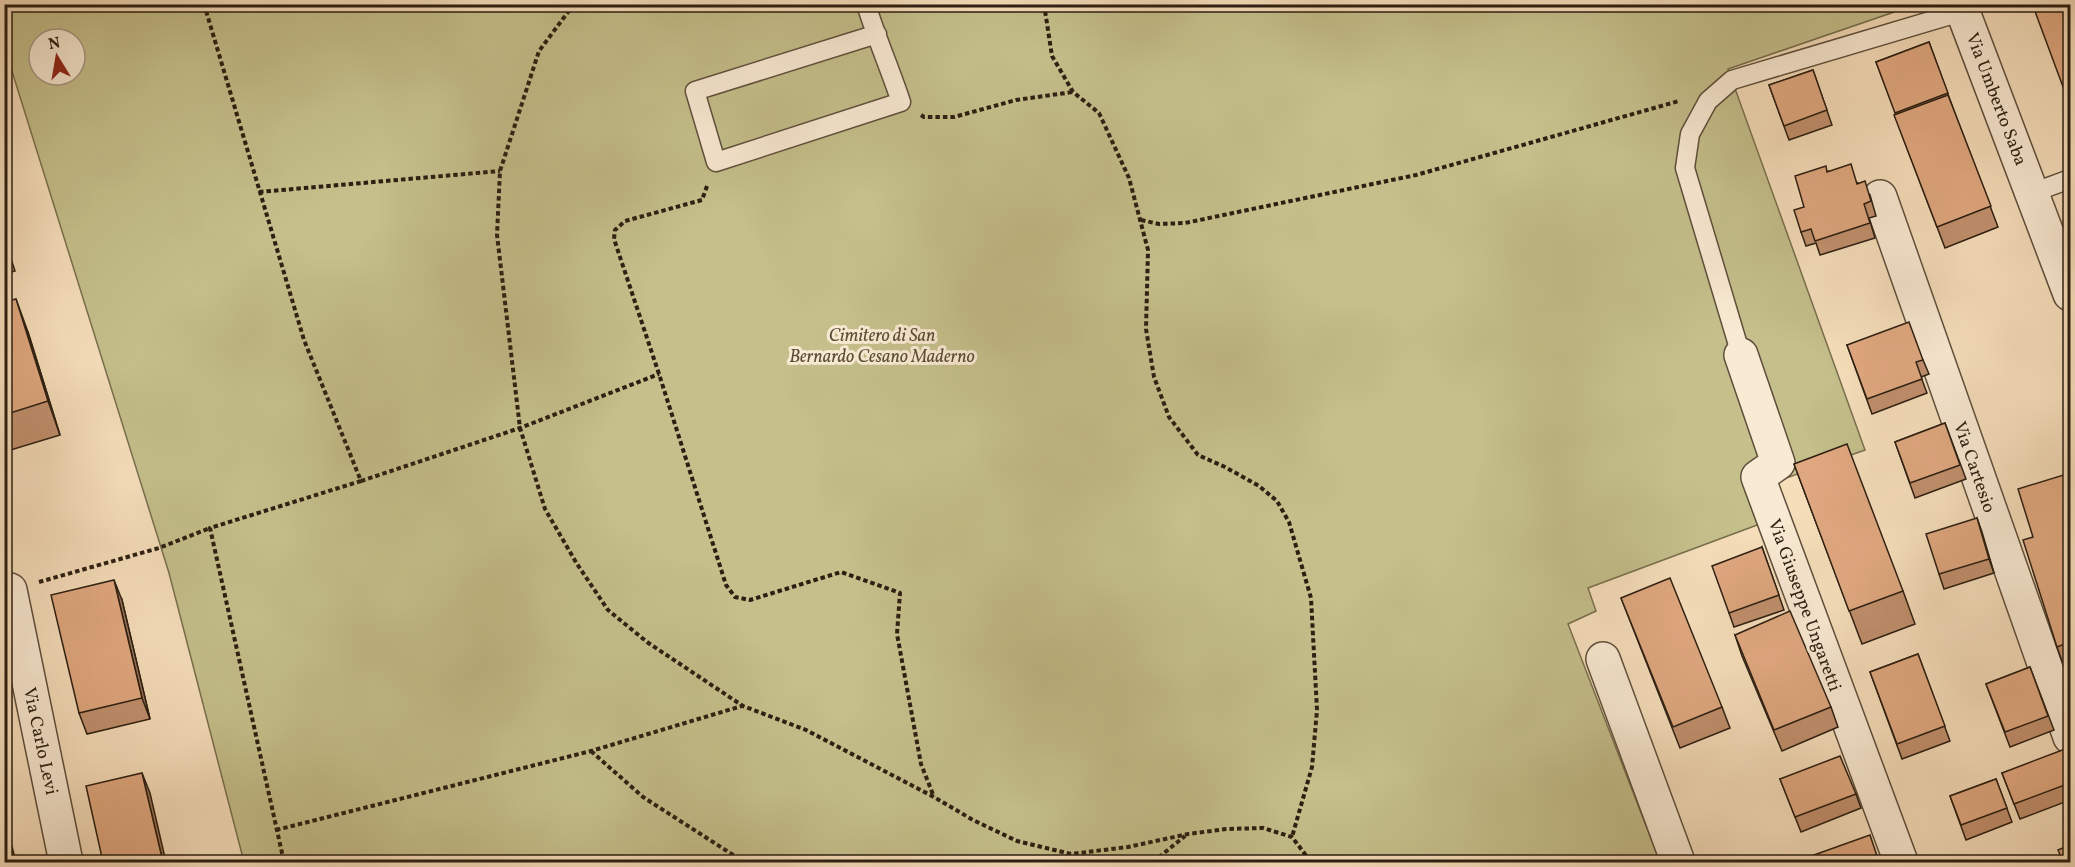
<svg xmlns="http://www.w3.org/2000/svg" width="2075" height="867" font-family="Vollkorn,serif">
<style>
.green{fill:#c4bf8b;stroke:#786f4e;stroke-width:1.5;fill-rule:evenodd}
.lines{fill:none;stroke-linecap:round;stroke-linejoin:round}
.lane-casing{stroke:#5e4f3c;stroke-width:21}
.street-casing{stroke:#5e4f3c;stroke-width:36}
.path{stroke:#2c1f12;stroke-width:4;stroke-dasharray:4.5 3;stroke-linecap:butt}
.lane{stroke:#f9ead3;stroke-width:18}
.street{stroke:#f9ead3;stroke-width:33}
.wall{fill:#c1906e;stroke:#2c1f12;stroke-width:1.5}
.shaded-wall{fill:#9d765a;stroke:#2c1f12;stroke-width:1.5}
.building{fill:#e0a880;stroke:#2c1f12;stroke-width:1.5}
.labels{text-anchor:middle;stroke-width:6;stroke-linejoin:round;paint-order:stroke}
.street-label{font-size:18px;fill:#2c1f12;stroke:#f9ead3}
.park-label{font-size:18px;font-style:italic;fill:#5a4f36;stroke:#f9ead3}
</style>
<rect width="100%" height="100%" fill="#f6debb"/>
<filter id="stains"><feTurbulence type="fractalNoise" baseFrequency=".00333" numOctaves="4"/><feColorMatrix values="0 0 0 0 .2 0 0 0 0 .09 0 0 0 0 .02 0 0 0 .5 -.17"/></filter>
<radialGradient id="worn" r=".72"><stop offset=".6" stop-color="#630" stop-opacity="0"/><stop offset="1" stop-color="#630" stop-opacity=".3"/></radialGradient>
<path class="green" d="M4,5H1905L1900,10L1728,69L1865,450L1764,486L1776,518L1588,588L1596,611L1568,624L1660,862H244L169,573L5,49ZM39,39H75V75H39Z"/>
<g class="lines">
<defs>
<g id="lane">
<path d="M866,4C876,37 890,69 901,102L716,162L695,91L877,34"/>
<polyline points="2032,193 2070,179"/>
<polyline points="1741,355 1685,168 1690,134 1708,101 1732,80 1964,11"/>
</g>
<g id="street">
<polyline points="1960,4 2070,294"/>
<polyline points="1880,197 2070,737"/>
<polyline points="1741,355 1778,463 1758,477 1901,862"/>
<polyline points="4,591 10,590 66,862"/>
<polyline points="1603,659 1678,862"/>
</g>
</defs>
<use href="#lane" class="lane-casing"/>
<use href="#street" class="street-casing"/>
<g class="path">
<polyline points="204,4 304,340 361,481 210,528 284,862"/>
<polyline points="574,4 539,51 500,171 497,235 520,428 545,509 577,564 608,610 647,642 743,706 806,730 934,797 973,820 1017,841 1071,854 1128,847 1188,834 1226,829 1263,828 1292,837 1311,862"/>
<polyline points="1044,4 1052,56 1073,92 1099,113 1129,178 1148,250 1146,329 1154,377 1169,417 1198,455 1225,467 1259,486 1277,501 1289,522 1311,598 1317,710 1312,767 1292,837"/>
<polyline points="921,115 924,117 954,117 1016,100 1073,92"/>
<polyline points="707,186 702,200 625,221 615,230 614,239 659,374 726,585 735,597 750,600 841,572 900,593 897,634 921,764 934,797"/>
<polyline points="259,192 500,171"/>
<polyline points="1141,220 1159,224 1185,223 1416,175 1679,101"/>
<polyline points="361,481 520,428 659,374"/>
<polyline points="39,582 159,548 210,528"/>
<polyline points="591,751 643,797 744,862"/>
<polyline points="276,830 591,751 742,706"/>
<polyline points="1153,862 1185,836"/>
</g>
<use href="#lane" class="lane"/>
<use href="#street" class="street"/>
</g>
<g class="wall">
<polygon points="1929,42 1953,108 1998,227 1945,248 1902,135 1896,114 1876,62"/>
<polygon points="1813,70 1832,125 1789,140 1769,85"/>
<polygon points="1828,171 1858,183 1870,195 1876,216 1869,218 1875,238 1820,255 1816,243 1806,246 1801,232 1804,207"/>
<polygon points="4,237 15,271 4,274"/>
<polygon points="4,302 28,332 60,435 4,452"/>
<polygon points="1847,345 1923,360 1929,374 1921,377 1927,393 1872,414"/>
<polygon points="1945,423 1966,479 1915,498 1895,442"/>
<polygon points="1794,464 1903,591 1915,624 1862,644"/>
<polygon points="2070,473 2070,665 2064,667 2057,647 2033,537"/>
<polygon points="1977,518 1994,573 1944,589 1939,574"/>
<polygon points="1762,547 1784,610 1734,627 1729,613"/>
<polygon points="1621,598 1722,707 1730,728 1680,748"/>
<polygon points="122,600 150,719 87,734 79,713"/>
<polygon points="1735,635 1831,707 1838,727 1782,751 1742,656"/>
<polygon points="1918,654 1950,741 1902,759 1870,672"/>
<polygon points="2030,667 2054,730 2010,747 1986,684"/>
<polygon points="2070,762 2070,800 2020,819 2002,773"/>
<polygon points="1780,779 1856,794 1861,808 1801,832"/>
<polygon points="1996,779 2012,822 1966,840 1950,796"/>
</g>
<g class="shaded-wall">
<polygon points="16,299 28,332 60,435 48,401"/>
<polygon points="1977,518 1982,532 1994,573 1989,559"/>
<polygon points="114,580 122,600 150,719 142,698"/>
<polygon points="142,773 150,793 166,862 163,862"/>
<polygon points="4,820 7,827 16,862 14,862 4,826"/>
</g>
<g class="building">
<polygon points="2038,4 2070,4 2070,102 2069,103 2033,6"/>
<polygon points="1929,42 1948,93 1895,113 1876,62"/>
<polygon points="1813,70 1827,110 1784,126 1769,85"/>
<polygon points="1948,95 1991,206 1937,227 1894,115"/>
<polygon points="1851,164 1857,184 1865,181 1871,201 1864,204 1870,223 1815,241 1811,229 1801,232 1794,210 1804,207 1795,176 1826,166 1827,172"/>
<polygon points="4,240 10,256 4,258"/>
<polygon points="16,299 48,401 4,415 4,302"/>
<polygon points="1909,322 1923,360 1916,362 1922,379 1867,399 1847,345"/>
<polygon points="1945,423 1960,465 1910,483 1895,442"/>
<polygon points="1847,444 1903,591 1849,611 1794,464"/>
<polygon points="2070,473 2070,642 2057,647 2023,540 2033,537 2018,489"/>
<polygon points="1977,518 1989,559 1939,574 1926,534"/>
<polygon points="1762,547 1779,595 1729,613 1712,566"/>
<polygon points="1670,578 1722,707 1673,727 1621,598"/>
<polygon points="114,580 142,698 79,713 51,595"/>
<polygon points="1790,611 1831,707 1774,730 1735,635"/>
<polygon points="1918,654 1945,726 1897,744 1870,672"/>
<polygon points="2030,667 2048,716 2005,732 1986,684"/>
<polygon points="2065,749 2070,762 2070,783 2014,804 2002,773"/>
<polygon points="1840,756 1856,794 1795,817 1780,779"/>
<polygon points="142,773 163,862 103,862 86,786"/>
<polygon points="1996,779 2007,808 1961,825 1950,796"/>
<polygon points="4,826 14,862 4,862"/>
<polygon points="1870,835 1879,862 1801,862 1800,860"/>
<polygon points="2070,845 2070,862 2063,862 2058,850"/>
</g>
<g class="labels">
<g class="street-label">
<text transform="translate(1997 99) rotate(69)" y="6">Via Umberto Saba</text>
<text transform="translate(1975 467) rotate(71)" y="6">Via Cartesio</text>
<text transform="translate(1805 605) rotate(70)" y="6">Via Giuseppe Ungaretti</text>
<text transform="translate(41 741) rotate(78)" y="6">Via Carlo Levi</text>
</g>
<g class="park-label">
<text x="882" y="341">Cimitero di San<tspan x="882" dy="21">Bernardo Cesano Maderno</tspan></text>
</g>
</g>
<rect width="2075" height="867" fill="none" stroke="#f6debb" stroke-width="24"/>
<rect x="6" y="6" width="2063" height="855" fill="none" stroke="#2c1f12" stroke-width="3"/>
<rect x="12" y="12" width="2051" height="843" fill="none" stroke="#2c1f12" stroke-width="1.5"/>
<g transform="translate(57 57) rotate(349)"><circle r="28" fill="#f9ead3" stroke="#a79986" stroke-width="1.5"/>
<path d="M0-4.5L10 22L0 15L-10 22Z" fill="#8f2418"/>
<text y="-9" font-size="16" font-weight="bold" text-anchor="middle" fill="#2c1f12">N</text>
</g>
<rect width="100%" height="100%" filter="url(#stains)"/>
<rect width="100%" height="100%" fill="url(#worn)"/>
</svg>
